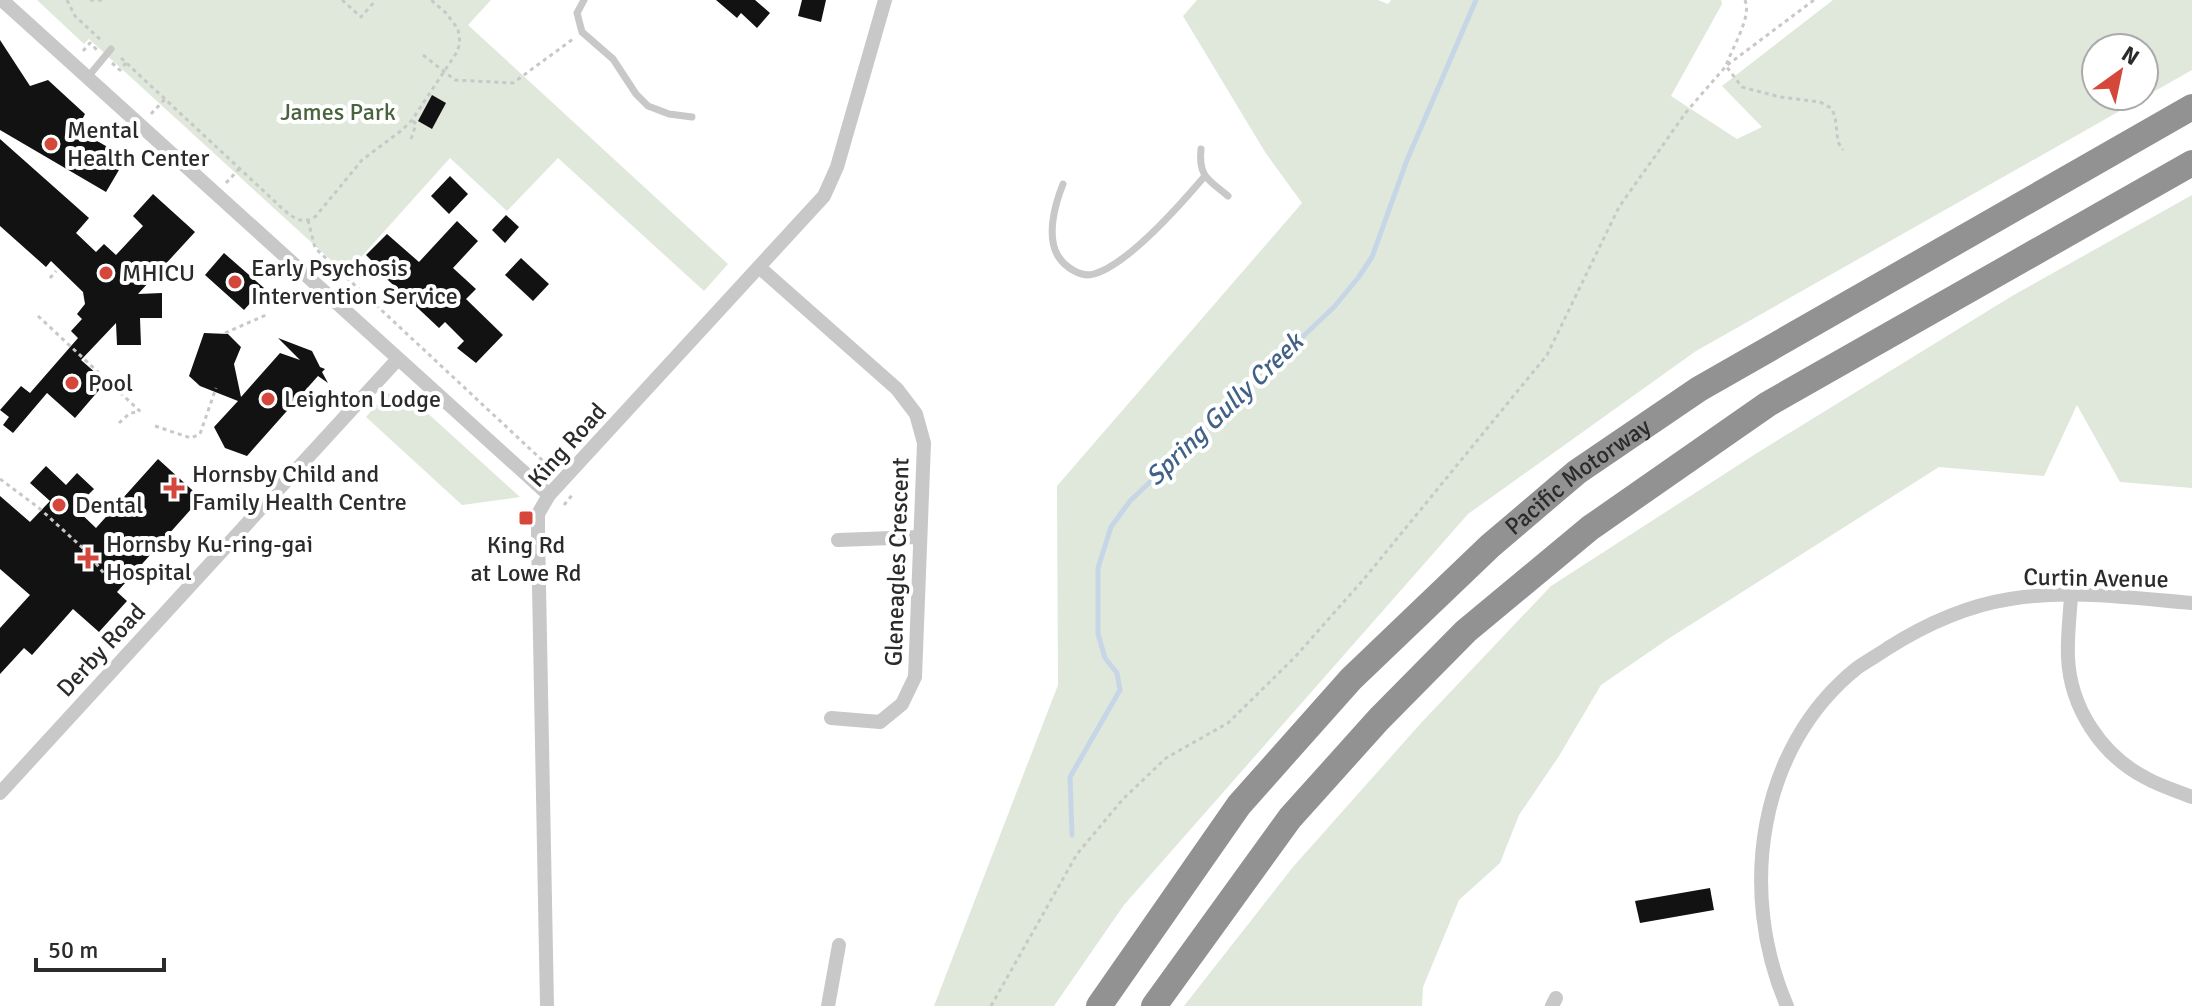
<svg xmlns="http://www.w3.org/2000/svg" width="2192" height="1006" font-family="Signika,sans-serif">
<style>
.green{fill:#dfe8da;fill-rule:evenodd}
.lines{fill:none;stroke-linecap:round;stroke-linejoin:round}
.stream{stroke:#c7d6e7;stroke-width:5}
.building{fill:#121212}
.path{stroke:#c8c8c8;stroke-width:3;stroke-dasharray:4 4;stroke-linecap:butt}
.lane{stroke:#c8c8c8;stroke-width:7}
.street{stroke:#c8c8c8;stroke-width:14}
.highway{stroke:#929292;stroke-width:26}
.poi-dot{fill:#d5473b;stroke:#fff;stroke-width:3}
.labels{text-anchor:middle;stroke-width:8;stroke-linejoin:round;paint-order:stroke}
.park-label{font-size:24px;fill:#49633d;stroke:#fff}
.poi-label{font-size:24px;fill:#2b2b2b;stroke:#fff;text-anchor:start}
.street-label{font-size:24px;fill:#2b2b2b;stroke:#fff}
.water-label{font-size:26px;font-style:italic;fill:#416186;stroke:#fff}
</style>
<rect width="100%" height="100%" fill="#fff"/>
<g class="green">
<polygon points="37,0 491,0 468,25 728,264 704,291 558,158 507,211 450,158 346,274 89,39 84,44"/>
<path d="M1197,0H1378L1388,4L1391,0H1721L1722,4L1671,96L1737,139L1762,127L1722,86L1833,0H2192V70L1696,351L1468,514L1124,905L1054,1006H934L1058,685L1057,486L1302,203L1265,152L1183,16ZM2096,48H2144V96H2096Z"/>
<polygon points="2192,195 2192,488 2120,482 2077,405 2044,476 1939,467 1668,639 1601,685 1559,756 1519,815 1500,863 1459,900 1423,987 1422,1006 1184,1006 1293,867 1421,723 1551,586 1757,453 2012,296"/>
<polygon points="400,393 412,399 520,497 462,505 366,417 386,394"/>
</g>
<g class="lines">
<polyline class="stream" points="1072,835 1070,777 1120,690 1117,673 1105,658 1098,634 1098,568 1111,527 1130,501 1334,307 1358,278 1372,257 1407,160 1476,0"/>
</g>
<g class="building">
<polygon points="716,0 755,0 770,13 757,28 741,13 737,18"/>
<polygon points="802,0 826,0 821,22 798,16"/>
<polygon points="0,40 30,86 48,80 85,114 77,129 126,158 106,192 0,130"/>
<polygon points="432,95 446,103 432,129 418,121"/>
<polygon points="0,139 89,218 76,233 96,252 104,244 116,255 143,226 133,216 153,194 195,232 138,294 162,293 162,318 140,318 141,345 117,345 116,323 81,360 106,382 75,418 47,393 13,433 3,425 9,417 0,410 21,386 30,393 78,338 71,331 82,319 77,314 85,304 83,292 51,261 46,267 0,226"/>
<polygon points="450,176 468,194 449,214 431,196"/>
<polygon points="506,215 519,227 505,243 492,230"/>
<polygon points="457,221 478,241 453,268 476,289 466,299 503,335 476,363 457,348 464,341 445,322 439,328 373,266 375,264 366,255 387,234 419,262"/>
<polygon points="224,253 264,288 244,310 205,275"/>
<polygon points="521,258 549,284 533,301 505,275"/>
<polygon points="204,333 228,334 241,347 234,364 241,397 280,353 300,360 278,338 312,351 320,367 325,369 322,372 328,383 318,376 247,456 225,448 214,427 238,401 200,386 189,376"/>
<polygon points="158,459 201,498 117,592 127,601 99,632 73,609 32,655 24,648 0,674 0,628 30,595 0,569 0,496 30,522 50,501 30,483 46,466 66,485 77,473 94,489 75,508 96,528"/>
<polygon points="1710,888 1714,910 1640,923 1635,901"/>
</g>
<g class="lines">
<g class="path">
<polyline points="67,0 75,16 103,42"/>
<polyline points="90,0 103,0"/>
<polyline points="342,0 361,17 376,0"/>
<path d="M1745,0C1752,18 1732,47 1726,66L1742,87L1780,97L1820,102L1831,108L1835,116L1838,142L1843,150"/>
<polyline points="83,51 90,43 97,50"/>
<polyline points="423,55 455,80 513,83 573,39"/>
<path d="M121,58L284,210C295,219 303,225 316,216L362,160L402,130L412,120L457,52L460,43L458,29L446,13L431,0"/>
<polyline points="112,63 120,70 126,63"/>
<polyline points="151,114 165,99"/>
<polyline points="411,139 416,124 412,120"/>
<polyline points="226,183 240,168"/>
<polyline points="308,220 315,248 544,462"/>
<polyline points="50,278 56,271"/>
<polyline points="38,316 143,414"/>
<polyline points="225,333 266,315"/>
<polyline points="119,423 130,413 139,412"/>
<polyline points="155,426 191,438 200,434 216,388"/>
<polyline points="0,479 39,508 86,551 106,576"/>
<polyline points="564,505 573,494"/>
<polyline points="991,1006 1077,854 1123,799 1166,758 1228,723 1295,657 1364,579 1547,355 1619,207 1687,111 1726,66 1814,0"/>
</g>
<g class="lane">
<polyline points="584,0 577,13 582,32 613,59 636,94 648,106 669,114 692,117"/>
<polyline points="87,78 111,49"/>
<path d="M1201,149C1198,177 1209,180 1228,196"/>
<path d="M1063,184C1055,204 1046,236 1058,256C1065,267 1081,278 1094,274C1129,264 1181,204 1204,177"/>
</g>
<g class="street">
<polyline points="2,0 549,495"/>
<polyline points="759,267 897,389 916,414 924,443 915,677 902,704 880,722 831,718"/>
<polyline points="838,540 919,537"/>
<path d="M2071,595C2070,615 2067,637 2068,657C2070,707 2101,755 2146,778C2160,786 2177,791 2192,797"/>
<polyline points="0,793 397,360"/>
<polyline points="547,1006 538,533 538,514 549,495 824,196 837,167 885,0"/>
<polyline points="828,1006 839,945"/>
<polyline points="1552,1006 1556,998"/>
<path d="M1787,1006C1738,893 1757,748 1857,668C1867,661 1878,655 1888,648C1926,624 1965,606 2010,599C2070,589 2132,598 2192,603"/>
</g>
<g class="highway">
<path id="s1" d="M1099,1006L1239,805L1351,679L1490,546L1577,472L1699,389L2192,107"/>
<polyline points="1154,1006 1290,818 1379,719 1466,631 1590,528 1768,404 2192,163"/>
</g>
</g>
<g class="poi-dot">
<circle cx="51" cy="144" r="8"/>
<circle cx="106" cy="273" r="8"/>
<circle cx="235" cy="282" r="8"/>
<circle cx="72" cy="383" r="8"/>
<circle cx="268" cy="399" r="8"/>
<path d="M170 476h8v8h8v8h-8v8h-8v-8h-8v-8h8z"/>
<circle cx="59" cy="505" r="8"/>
<rect x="518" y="510" width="16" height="16" rx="4"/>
<path d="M84 546h8v8h8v8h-8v8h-8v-8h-8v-8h8z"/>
</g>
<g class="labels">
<g class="park-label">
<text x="338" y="120">James Park</text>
</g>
<g class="poi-label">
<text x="67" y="138">Mental<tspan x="67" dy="28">Health Center</tspan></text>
<text x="251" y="276">Early Psychosis<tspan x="251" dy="28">Intervention Service</tspan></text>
<text x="122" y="281">MHICU</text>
<text x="88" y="391">Pool</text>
<text x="284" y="407">Leighton Lodge</text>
<text x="192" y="482">Hornsby Child and<tspan x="192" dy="28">Family Health Centre</tspan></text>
<text x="75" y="513">Dental</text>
<text x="106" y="552">Hornsby Ku-ring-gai<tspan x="106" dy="28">Hospital</tspan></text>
<text x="526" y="553" text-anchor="middle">King Rd<tspan x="526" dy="28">at Lowe Rd</tspan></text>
</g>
<g class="street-label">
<text transform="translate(567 445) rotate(-48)" y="8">King Road</text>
<text dy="8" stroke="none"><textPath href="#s1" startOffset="718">Pacific Motorway</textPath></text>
<text transform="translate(897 562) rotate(-88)" y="8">Gleneagles Crescent</text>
<text transform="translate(2096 578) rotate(1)" y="8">Curtin Avenue</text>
<text transform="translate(101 650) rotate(-47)" y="8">Derby Road</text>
</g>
<g class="water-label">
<text transform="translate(1224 409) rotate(-44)" y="9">Spring Gully Creek</text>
</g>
</g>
<g transform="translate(2120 72) rotate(33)"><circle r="38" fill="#ffffff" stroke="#aaaaaa" stroke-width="2"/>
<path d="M0-6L14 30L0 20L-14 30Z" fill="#d5473b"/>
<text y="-12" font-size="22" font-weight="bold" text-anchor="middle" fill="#2b2b2b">N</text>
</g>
<path d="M36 958v12h128v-12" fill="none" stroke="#2b2b2b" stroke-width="4"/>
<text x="48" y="958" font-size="24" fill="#2b2b2b" stroke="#ffffff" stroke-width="6" paint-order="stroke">50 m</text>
</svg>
